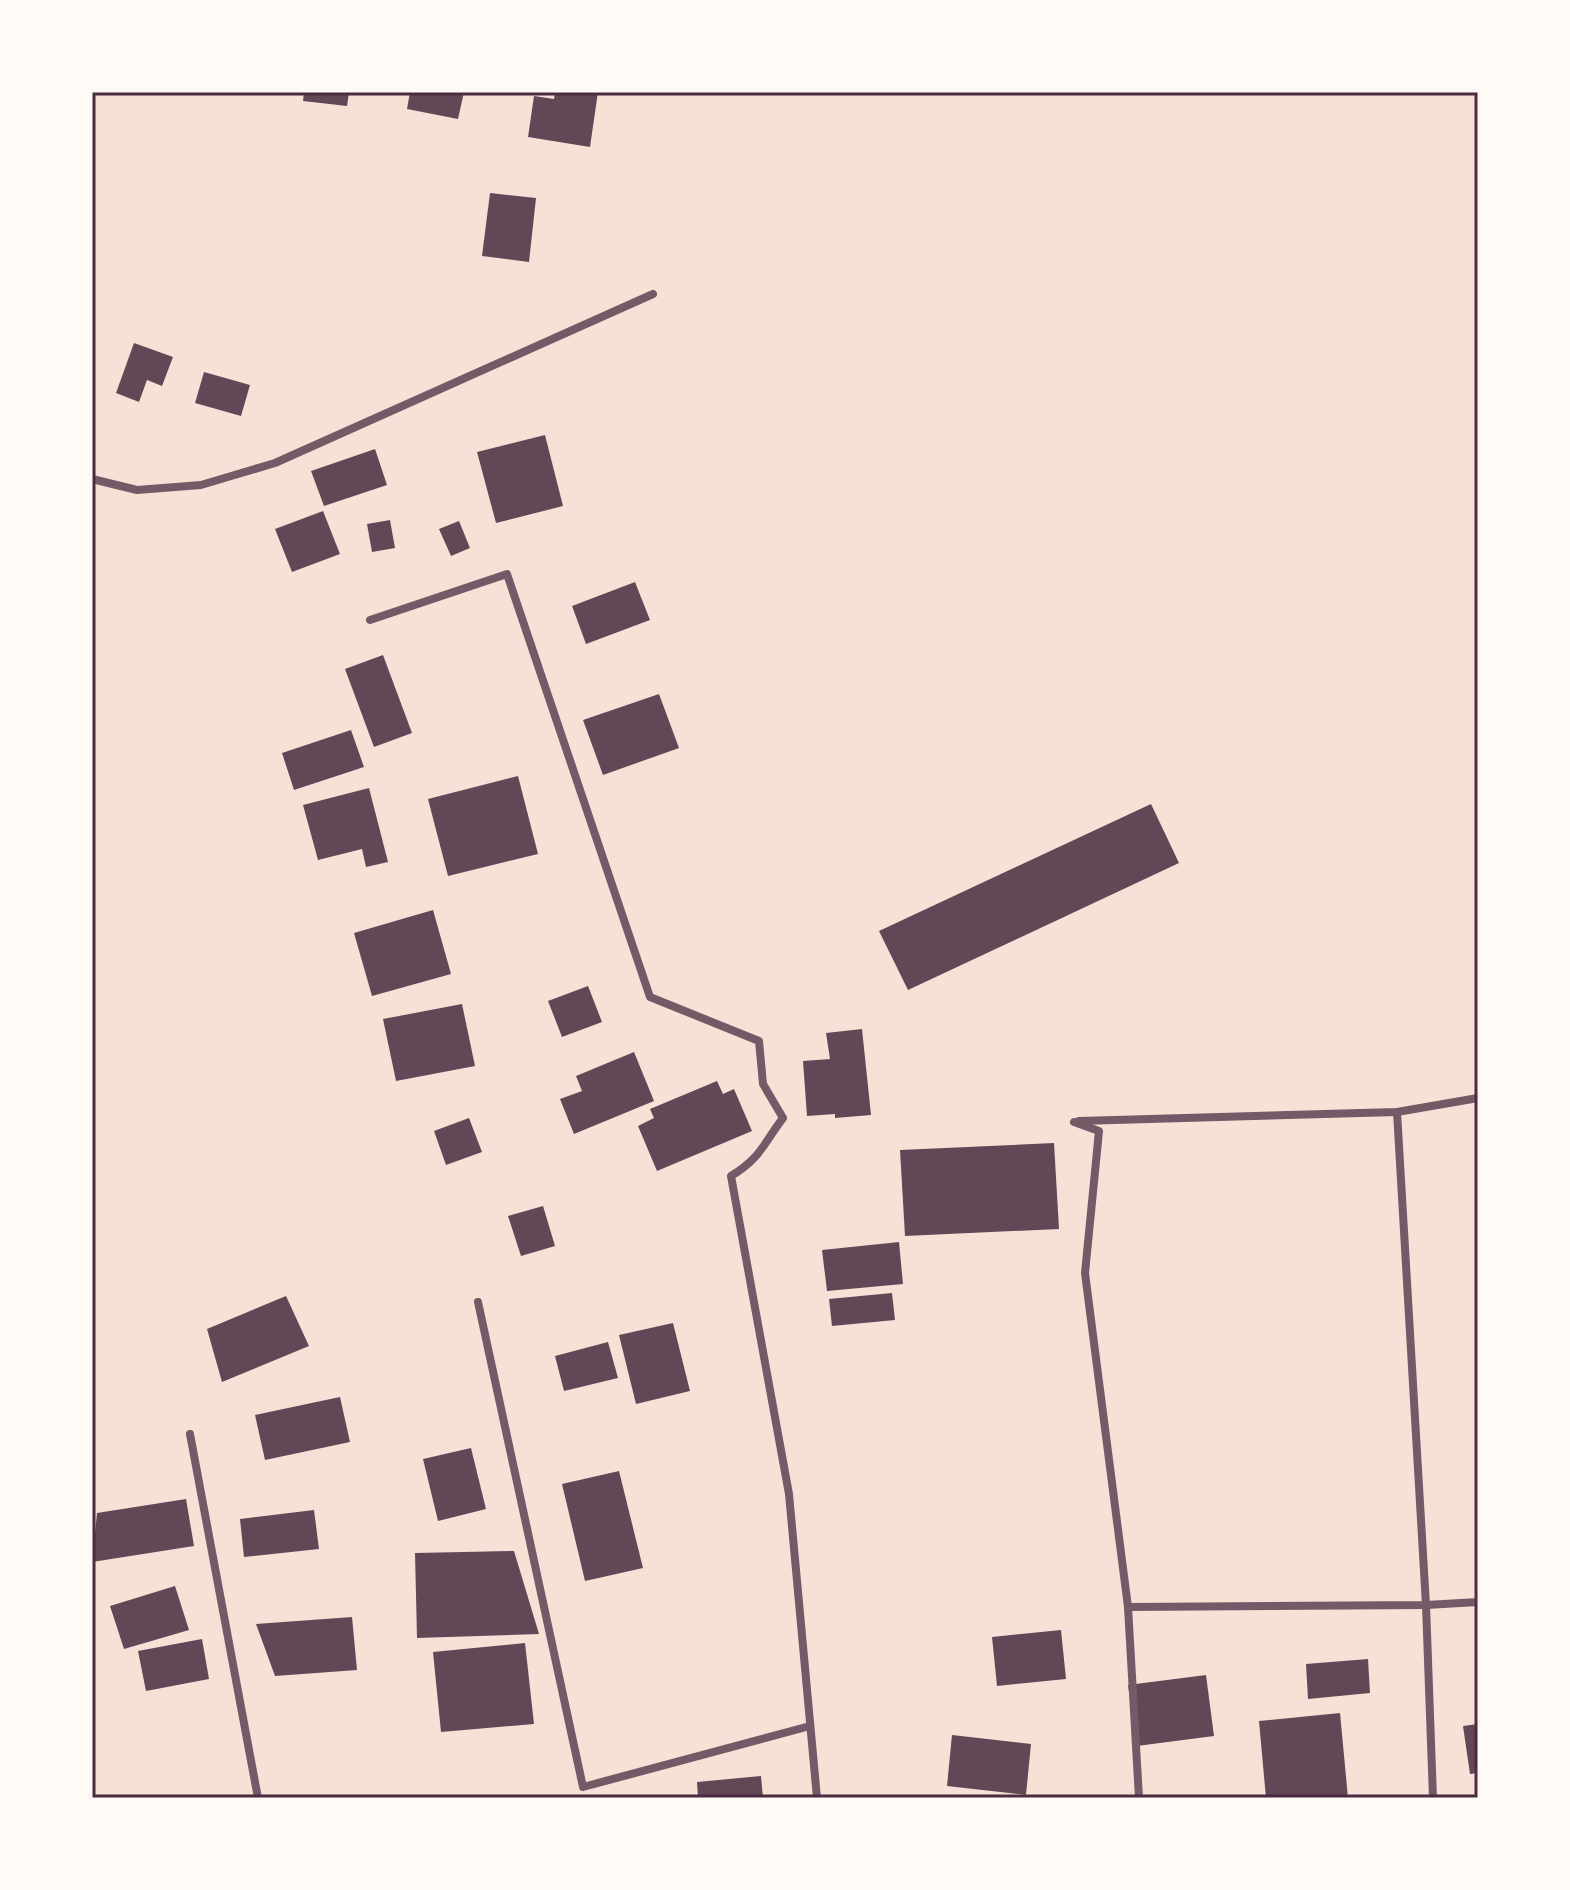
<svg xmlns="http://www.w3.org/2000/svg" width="1570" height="1890" font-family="Quicksand,sans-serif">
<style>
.building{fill:#644757}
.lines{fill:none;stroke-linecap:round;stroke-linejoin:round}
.minor{stroke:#755966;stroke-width:8}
.neatline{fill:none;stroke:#4a2c40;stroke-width:3}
</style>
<rect width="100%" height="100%" fill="#f7e1d7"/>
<g class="building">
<polygon points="304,92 349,92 347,106 303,101"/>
<polygon points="410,92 464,92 458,119 407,109"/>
<polygon points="555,92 598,92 590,147 528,137 534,96 554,99"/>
<polygon points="490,193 536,198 529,262 482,256"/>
<polygon points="134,343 173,357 162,386 147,380 139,402 116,393"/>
<polygon points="204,372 250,385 241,416 195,403"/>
<polygon points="545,435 563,506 496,523 477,452"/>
<polygon points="375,449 387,485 324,506 311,471"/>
<polygon points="323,511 340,554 292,572 275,529"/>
<polygon points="390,520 395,548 372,552 367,524"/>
<polygon points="459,521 470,548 451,556 439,529"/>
<polygon points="635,582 650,620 586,644 572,606"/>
<polygon points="383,655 412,733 374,747 345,669"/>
<polygon points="659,694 679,748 603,775 583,720"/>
<polygon points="351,730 364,767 294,790 282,753"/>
<polygon points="518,776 538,854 448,876 428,799"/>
<polygon points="369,788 388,862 366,867 362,849 318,860 303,805"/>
<polygon points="1151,804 1179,863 908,990 879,931"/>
<polygon points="433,910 451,974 372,996 354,933"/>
<polygon points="588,986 602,1022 562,1037 548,1001"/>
<polygon points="462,1004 475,1066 396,1081 383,1019"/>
<polygon points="862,1029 871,1115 835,1118 835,1114 807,1116 803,1061 830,1059 826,1033"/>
<polygon points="634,1052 654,1101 574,1134 560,1099 582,1091 576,1076"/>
<polygon points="717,1081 723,1094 734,1089 752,1131 657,1171 638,1126 654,1118 650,1109"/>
<polygon points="469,1118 482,1152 446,1165 434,1131"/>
<polygon points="1054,1143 1059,1229 905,1236 900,1150"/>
<polygon points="543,1206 555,1246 521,1256 508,1216"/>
<polygon points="899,1242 903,1284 827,1291 822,1250"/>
<polygon points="892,1293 895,1320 832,1326 829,1299"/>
<polygon points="286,1296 309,1346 222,1382 207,1329"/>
<polygon points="673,1323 690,1391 636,1404 619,1335"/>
<polygon points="608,1342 618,1378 564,1391 555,1356"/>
<polygon points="340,1397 350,1442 265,1460 255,1415"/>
<polygon points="471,1448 486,1509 438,1521 423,1459"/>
<polygon points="619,1471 643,1568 585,1581 562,1484"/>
<polygon points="186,1499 194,1546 92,1562 97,1513"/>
<polygon points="314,1510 319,1549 244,1557 240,1519"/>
<polygon points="514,1551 539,1634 417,1638 415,1553"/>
<polygon points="175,1586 189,1630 124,1649 110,1606"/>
<polygon points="352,1617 357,1670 275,1676 256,1624"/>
<polygon points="1061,1630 1066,1679 997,1686 992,1637"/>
<polygon points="202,1639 209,1679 146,1691 138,1651"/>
<polygon points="525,1643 534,1724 441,1732 433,1652"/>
<polygon points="1368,1659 1370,1693 1308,1699 1306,1664"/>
<polygon points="1206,1675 1214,1736 1137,1746 1128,1685"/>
<polygon points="1340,1713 1348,1798 1266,1798 1259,1721"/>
<polygon points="1478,1724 1478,1773 1470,1774 1463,1726"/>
<polygon points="952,1735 1031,1744 1026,1795 947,1786"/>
<polygon points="761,1776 763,1798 698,1798 697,1782"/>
</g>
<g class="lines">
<g class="minor">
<polyline points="92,479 137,490 201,485 275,463 653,294"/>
<path d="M370,620L507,574L650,997L759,1041L763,1084L783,1118C764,1143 760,1159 731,1176L789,1494L817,1798"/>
<polyline points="1397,1112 1426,1605 1433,1798"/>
<polyline points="1079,1121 1397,1112 1478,1098"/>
<polyline points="1074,1122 1099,1131 1085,1273 1128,1607 1139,1798"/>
<polyline points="478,1302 583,1787 810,1726"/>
<polyline points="190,1434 258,1798"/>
<polyline points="1128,1607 1426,1605 1478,1602"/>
</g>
</g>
<rect width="1570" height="1890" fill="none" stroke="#fffaf5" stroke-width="188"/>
<rect x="94" y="94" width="1382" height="1702" class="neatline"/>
</svg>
